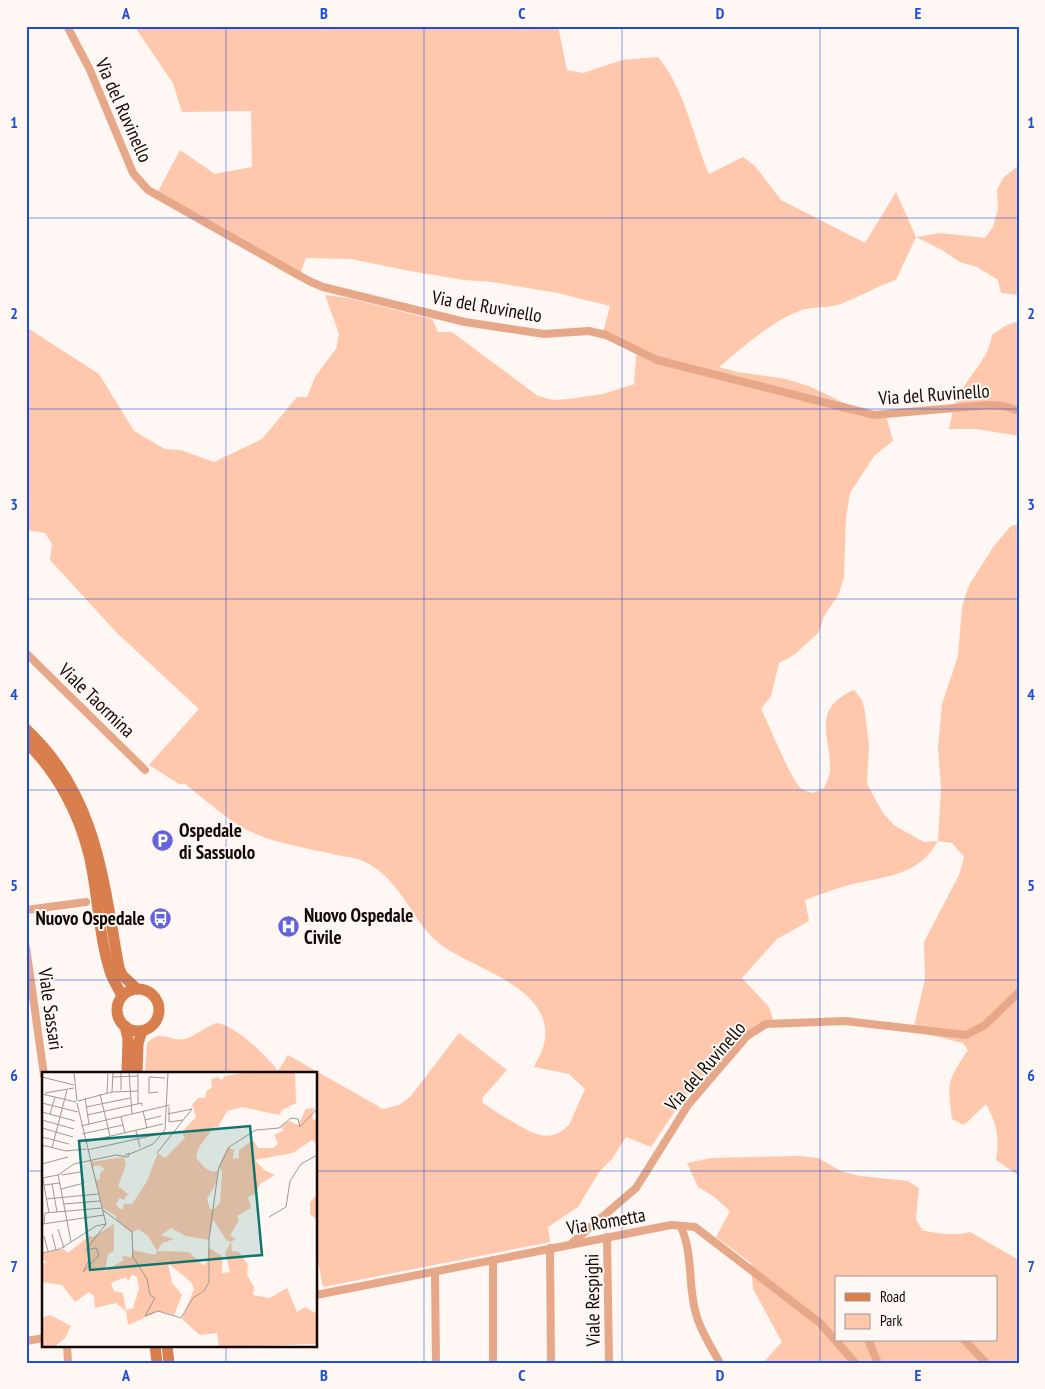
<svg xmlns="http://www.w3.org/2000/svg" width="1045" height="1389" font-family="'PT Sans Narrow',sans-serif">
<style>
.green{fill:#ffc7ab;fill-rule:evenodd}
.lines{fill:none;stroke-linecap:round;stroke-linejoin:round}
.street{stroke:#e7a889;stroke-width:8}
.secondary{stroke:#d97f4e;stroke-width:11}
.grid{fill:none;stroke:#1d4ed8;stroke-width:1;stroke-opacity:0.55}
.labels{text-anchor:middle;stroke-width:4;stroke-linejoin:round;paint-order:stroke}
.street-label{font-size:19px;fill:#130904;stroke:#fef7f3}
.poi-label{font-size:19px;font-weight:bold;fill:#130904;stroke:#fef7f3;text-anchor:start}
.inset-road{fill:none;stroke:#a09893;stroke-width:1}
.view{fill:#0f766e;fill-opacity:0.15;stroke:#0f766e;stroke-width:2.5}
.inset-edge{fill:none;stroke:#130904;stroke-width:2.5}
.neatline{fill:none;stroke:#1d4ed8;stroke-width:2}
.grid-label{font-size:16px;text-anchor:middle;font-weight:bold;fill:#1d4ed8}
</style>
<rect width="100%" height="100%" fill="#fef7f3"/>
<g class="green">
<path d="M134,26H558L567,70L583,73L622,60L658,57C686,91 692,135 709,174L743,157L755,166L781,200L865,243L896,192L916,237L941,233L985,238L993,227L998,209L997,190L1003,178L1019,165V295L1001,293L998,280L977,267L960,262L942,250L916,237L896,280C877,286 861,296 843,303C830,309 815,306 802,310C773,320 742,348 719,367L737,372L786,379L809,386L846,404L886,415L893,441L874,456L850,493L846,518L844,577L839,594L824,616L819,632L794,655L779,663L771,696L761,709C769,724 792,783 802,789C805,791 810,792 813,793L824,788C826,783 830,776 830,770C831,736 810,709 854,690L862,700L865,712L869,746L867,783L873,795L883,813L895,826L924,842L938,841L941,788L938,748L942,704L958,656L962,607L969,585L994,546L1011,526L1019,524V1176L996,1160C1000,1137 997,1124 986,1104L964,1125L952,1119C947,1083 947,1081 968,1050L963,1043L913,1031L925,979L924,942L959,875L964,857L952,843L938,841C919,875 888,876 853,884C837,888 821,894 805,900L809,921L777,939L742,978L769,1007L775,1025L761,1026L734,1041L686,1095L651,1147L626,1137L612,1159L599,1172L578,1207L548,1227L550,1242L323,1287L316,1251V1073H145L147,1043C162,1028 169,1042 184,1039C194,1037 205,1027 216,1023C234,1024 267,1056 278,1071L288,1055L383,1109L399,1105L411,1096L459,1033L507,1070L482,1098L483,1103C492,1110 503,1116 513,1122C532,1133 549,1145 569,1125L585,1089L569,1074L534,1067C538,1058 544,1049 545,1039C551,982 463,968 433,938C408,912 398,877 363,861C355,857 345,857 337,855C308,848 276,844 249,831C230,822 203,798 185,784H179L149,765L199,709L117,633L50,560L52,544L45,533L26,530V327L99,374L134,431L165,449L180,450L214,462L262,439L297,397H307L315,377L336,349L339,334L325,295L348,298L432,319L438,332H452L538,396L553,400L569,399L603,394L634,384L637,346L603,332L610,306L558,293L492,282L464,280L410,271L351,259L306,258L298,280L155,197L180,150L215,174L252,167L251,111L182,112L173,83Z"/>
<path d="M1019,321V436L976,429H949C952,415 954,402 962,390C973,371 989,357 992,335L1005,326Z"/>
<path d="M799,1156L818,1158L841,1171L860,1176L908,1181L919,1188L916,1219L922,1230C939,1234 953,1236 970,1232L1019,1260V1363H763L782,1342L753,1289L751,1263L716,1237L730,1211L713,1196L698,1187L687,1163L711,1158ZM836,1278H996V1340H836Z"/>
</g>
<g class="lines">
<g class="street">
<polyline points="67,26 90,70 133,173 148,190 309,281 323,287 465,322 544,334 589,331 606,335 657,360 874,415 988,405 1004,406 1019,411"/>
<polyline points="26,653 145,770"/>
<polyline points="26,910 86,902"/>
<polyline points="26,947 44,1075"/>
<path d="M681,1227C693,1254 688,1282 695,1310C699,1328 711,1347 720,1363"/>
<polyline points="607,1237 609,1363"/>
<polyline points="572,1243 636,1188 688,1105 747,1036 766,1024 845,1021 966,1035 985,1025 1019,992"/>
<polyline points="550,1248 551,1363"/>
<polyline points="493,1260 493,1363"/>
<polyline points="435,1272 436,1363"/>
<polyline points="316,1295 671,1225 695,1227 820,1323 855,1363"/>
<polyline points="868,1340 878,1363"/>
<polyline points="964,1340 986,1363"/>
<polyline points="26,1341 44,1338"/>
<polyline points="67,1345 68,1363"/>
</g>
<g class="secondary">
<path d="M26,729C97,795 103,879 119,968L122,975L137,989"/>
<path d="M26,742C57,772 79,813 89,855C98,892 98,932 109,968C111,978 118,987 122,996"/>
<circle cx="138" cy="1010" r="21"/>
<polyline points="125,1026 128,1039 127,1073"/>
<polyline points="137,1073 138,1044 142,1031"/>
<polyline points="155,1345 157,1363"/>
<polyline points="167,1345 169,1363"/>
</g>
</g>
<path class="grid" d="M226,26V1073M424,26V1363M622,26V1363M820,26V1363M26,218H1019M26,409H1019M26,599H1019M26,790H1019M26,980H1019M26,1171H44M316,1171H1019M226,1345V1363"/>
<defs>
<symbol id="parking-disc" viewBox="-11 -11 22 22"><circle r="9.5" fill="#6363dc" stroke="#fef7f3"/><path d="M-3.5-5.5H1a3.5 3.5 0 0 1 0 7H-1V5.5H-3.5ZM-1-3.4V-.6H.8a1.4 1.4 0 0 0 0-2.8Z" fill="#fff"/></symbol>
<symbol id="bus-disc" viewBox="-11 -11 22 22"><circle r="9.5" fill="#6363dc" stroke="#fef7f3"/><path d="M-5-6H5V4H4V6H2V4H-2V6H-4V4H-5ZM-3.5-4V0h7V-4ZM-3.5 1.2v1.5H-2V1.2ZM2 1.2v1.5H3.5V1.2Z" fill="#fff"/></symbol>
<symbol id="hospital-disc" viewBox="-11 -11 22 22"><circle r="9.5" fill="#6363dc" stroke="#fef7f3"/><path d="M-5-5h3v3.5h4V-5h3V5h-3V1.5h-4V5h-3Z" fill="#fff"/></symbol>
</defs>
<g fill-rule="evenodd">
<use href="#parking-disc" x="150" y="828" width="25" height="25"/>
<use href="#bus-disc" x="148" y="906" width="25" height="25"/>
<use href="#hospital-disc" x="276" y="914" width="25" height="25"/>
</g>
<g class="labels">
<g class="street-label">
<text transform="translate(124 110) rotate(66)" y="7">Via del Ruvinello</text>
<text transform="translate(487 306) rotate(10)" y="7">Via del Ruvinello</text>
<text transform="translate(934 394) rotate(-4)" y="7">Via del Ruvinello</text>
<text transform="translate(97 700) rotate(44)" y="7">Viale Taormina</text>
<text transform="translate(51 1009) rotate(82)" y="7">Viale Sassari</text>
<text transform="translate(705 1066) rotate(-49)" y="7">Via del Ruvinello</text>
<text transform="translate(606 1221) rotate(-10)" y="7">Via Rometta</text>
<text transform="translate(592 1300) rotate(-91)" y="7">Viale Respighi</text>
</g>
<g class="poi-label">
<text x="179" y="837">Ospedale<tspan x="179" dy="22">di Sassuolo</tspan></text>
<text x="304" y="922">Nuovo Ospedale<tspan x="304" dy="22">Civile</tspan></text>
<text x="145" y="925" text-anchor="end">Nuovo Ospedale</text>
</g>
</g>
<g transform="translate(42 1072)">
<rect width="275" height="275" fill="#fef7f3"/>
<path d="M208,0H253L254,31L240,38L237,43L200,35L185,39L176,55H172L157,75L154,86L163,96L171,100L176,98L174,111L165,127L168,137H172L178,131L180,100L177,94L186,75L192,78L191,87L197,86V78L211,68L216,76H232L236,71L232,63L242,58L238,55L247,49L256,53L264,37L273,36L270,41L271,48L275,47V72L270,68L251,81L213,88L222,98L233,103L218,112L213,122L206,125L209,136L195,144L197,148L188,164L194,167L189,170L190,179L197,180L206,193L205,203L212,215L211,223L228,226L245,216L255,240L263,235L275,242V272L177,275L175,261L158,263L140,247L152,217L149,210L126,191L130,211L140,223L132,243L117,239L86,253L84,239L74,231L53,236L52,224L47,220L33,230L20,213L0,210V192L5,190L0,187V181L22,177L26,181L47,164L51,165L72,152V179L66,182L63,199L82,188L80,184L89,185L91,178L113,183L115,179L106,164L96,157L90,161L74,147V144L61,136L53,108L58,107V101L63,97L57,93L49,95V90L82,85L84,93L76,114L86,122L82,128L77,126L74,133L80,138L82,132H90L104,111L116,81L123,86L143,66L140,60L154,45L150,33L156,26H163L164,20L170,15L169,7L175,5L180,8L183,4ZM171,147L184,168L189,170L183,181L188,200L180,201V184L169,177L166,176V187L162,194L147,180L115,179L120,171L132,167L119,163L129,156L144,164L167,168ZM90,203L95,205L97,216L91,236L84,238L81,221L72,219L69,211L84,205L86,209ZM275,123V147H274L268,142V130ZM8,243L29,254L23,266L12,275H0V246Z" fill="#ffc7ab" fill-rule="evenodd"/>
<path class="inset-road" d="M32,0L35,29M87,0L90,42M96,0V32M0,5L32,13M71,5L96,4M107,5V21L116,20M107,5L123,6M79,18V0M70,20L71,0M3,21L32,16M65,21L66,0M0,22L34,30M58,22L68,64M43,26L47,52M36,29L70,20L96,19M0,31L36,40M35,31L64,152L43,179M44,35L88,26M127,35V50L141,48M101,39L105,56M0,40L33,49M8,42L13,25M126,42L150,37M45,43L100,31V34M79,45L83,61M0,48L32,57M103,48L119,44M39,54L128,33M0,56L31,65M94,59L98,75M40,62L81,53M0,65L27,72M43,70L121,52M0,73L24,79L44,77M10,76L25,18M45,78L117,62M115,81L150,37M88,82L111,72L123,58L126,0M0,92L26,85M16,102L29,170M0,106L16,103L32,92L74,83L86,85L88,81L83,83M1,107L7,141M10,112L15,140M2,113L18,111M19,117L42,111L39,100L19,103M42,123L45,160M4,127L56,122M21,132L58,129M61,138L90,160L91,185L105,207L108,223L113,226L103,244L116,239L139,246L151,226L162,219L167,210V167L174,115L177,95L187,75L214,58L237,56L249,46L256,47L258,55L275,37M227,145L244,135L248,109L259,92L275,83M1,152L62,143M2,152L3,141L60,136M16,157L22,176M10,162L14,178M2,164L6,179M0,181L18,177L54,154L64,152M46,190L41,200L57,183L54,176L48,177"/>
<path class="view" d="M208,54L220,183L48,198L37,69Z"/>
<rect width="275" height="275" class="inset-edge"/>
</g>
<rect width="1045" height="1389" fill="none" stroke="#fef7f3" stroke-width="55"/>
<rect x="835" y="1276" width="162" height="65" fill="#fef7f3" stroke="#a09893"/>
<rect x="845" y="1293" width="25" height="8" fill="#d97f4e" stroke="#a09893"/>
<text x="880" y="1302" font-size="15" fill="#130904">Road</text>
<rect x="845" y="1314" width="25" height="15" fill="#ffc7ab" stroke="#a09893"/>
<text x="880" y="1326" font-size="15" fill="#130904">Park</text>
<rect x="28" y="28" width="990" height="1334" class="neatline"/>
<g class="grid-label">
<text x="126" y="19">A</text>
<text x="324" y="19">B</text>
<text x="522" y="19">C</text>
<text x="720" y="19">D</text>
<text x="918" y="19">E</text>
<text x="14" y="128">1</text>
<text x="1031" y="128">1</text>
<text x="14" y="319">2</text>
<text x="1031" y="319">2</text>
<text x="14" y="510">3</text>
<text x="1031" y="510">3</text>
<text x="14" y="700">4</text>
<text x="1031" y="700">4</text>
<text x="14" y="891">5</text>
<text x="1031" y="891">5</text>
<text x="14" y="1081">6</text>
<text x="1031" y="1081">6</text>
<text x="14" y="1272">7</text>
<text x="1031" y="1272">7</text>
<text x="126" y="1381">A</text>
<text x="324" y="1381">B</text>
<text x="522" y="1381">C</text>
<text x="720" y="1381">D</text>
<text x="918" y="1381">E</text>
</g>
</svg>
